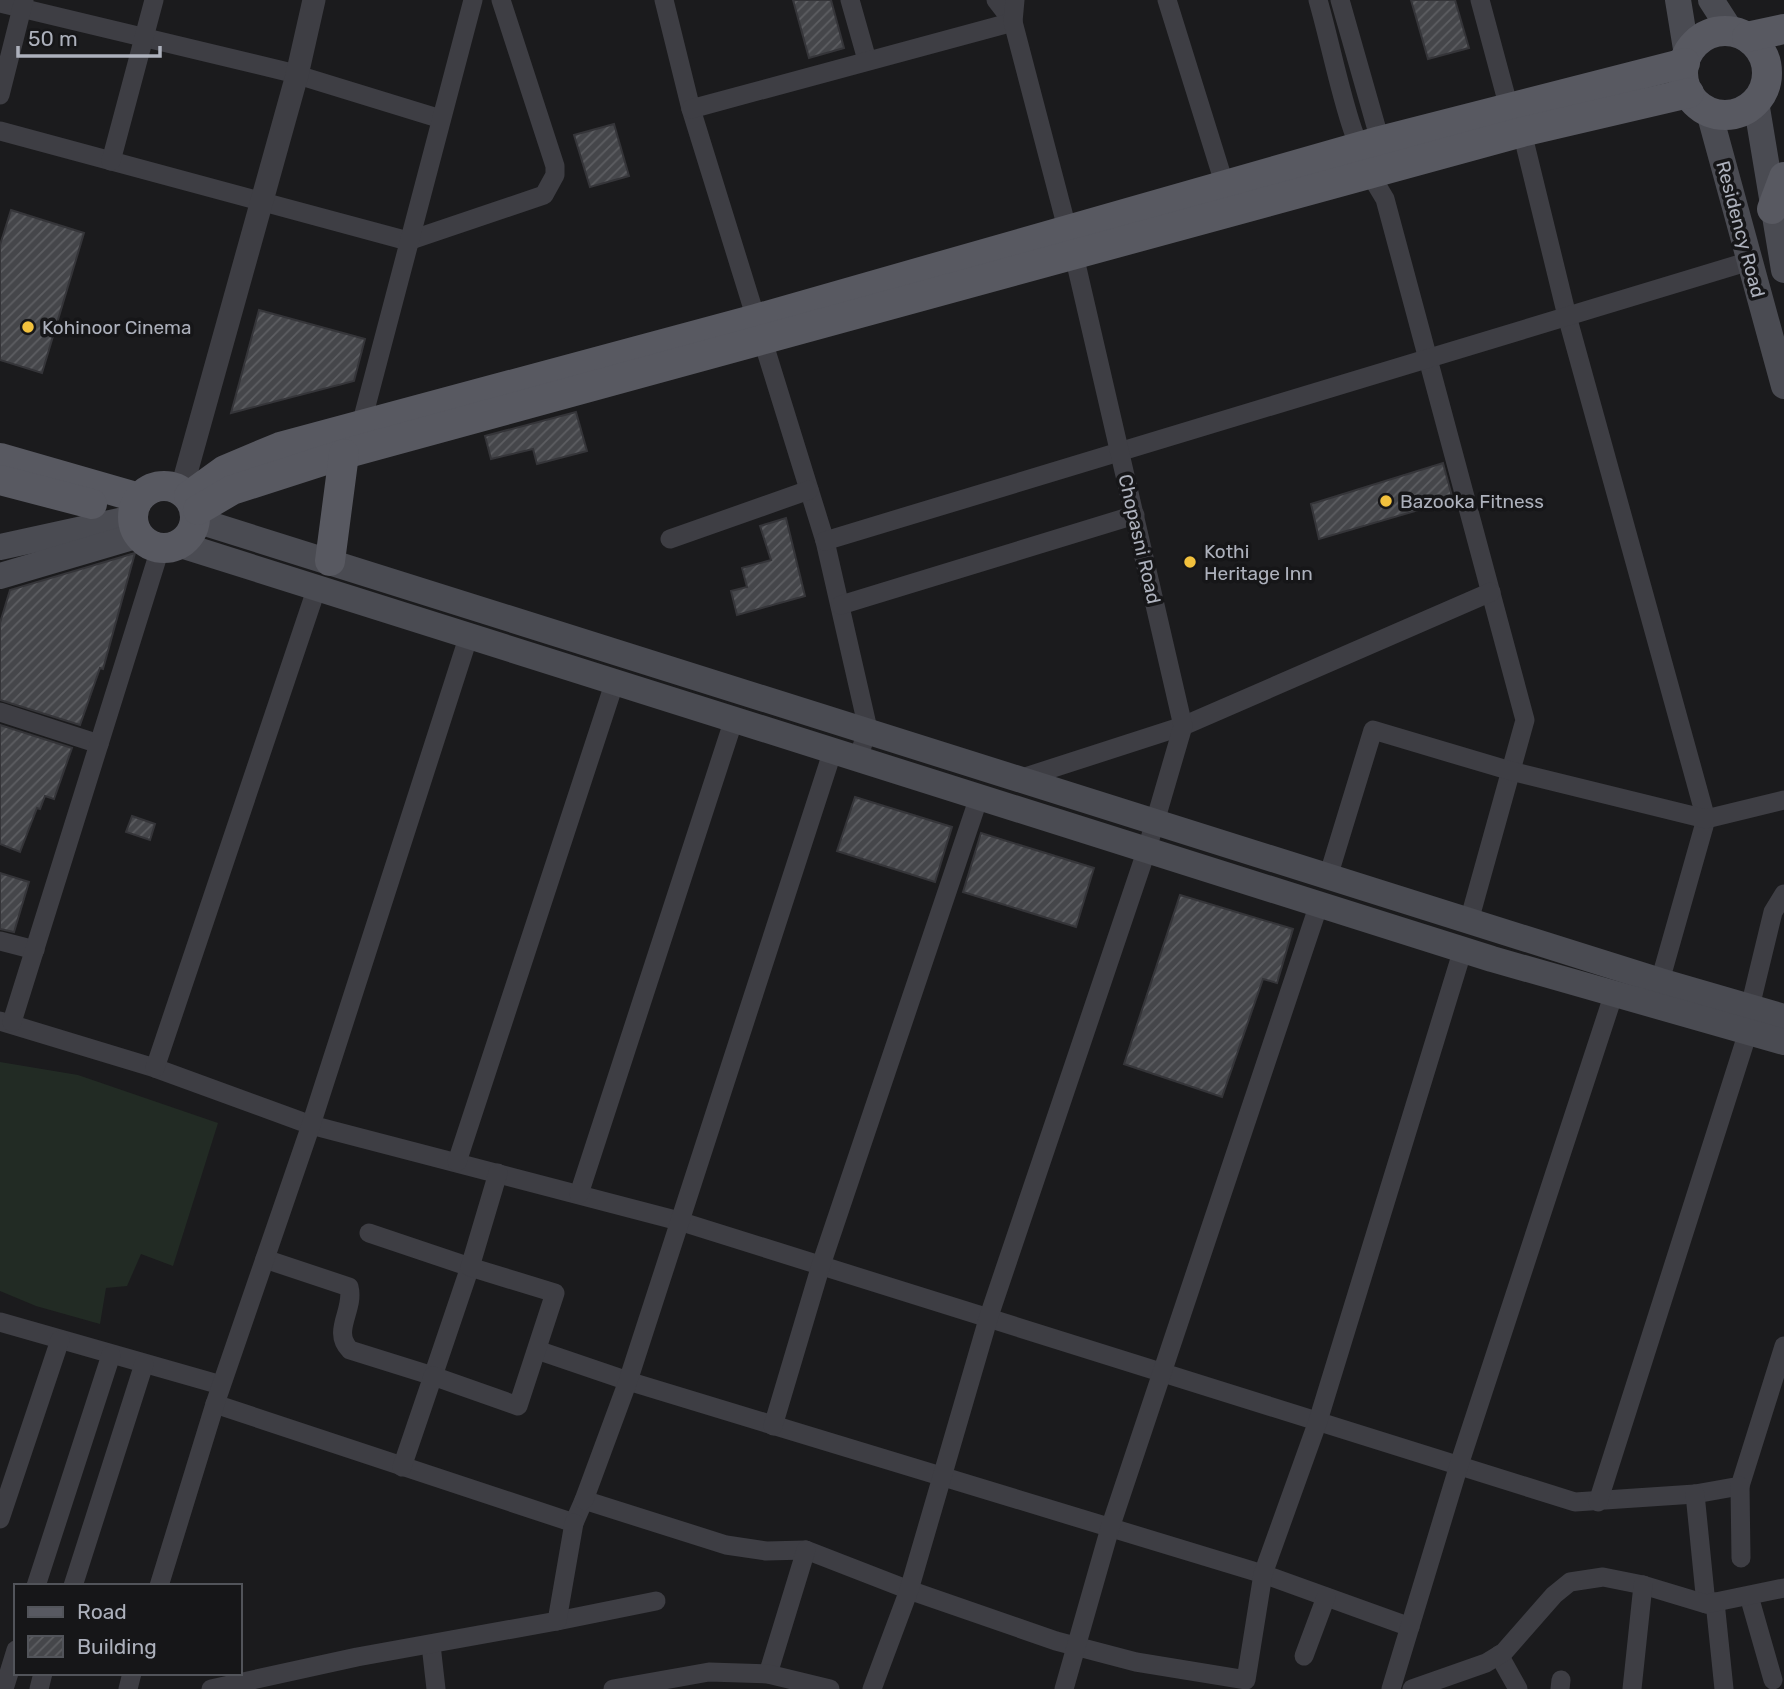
<svg xmlns="http://www.w3.org/2000/svg" width="1784" height="1689" font-family="Rubik,sans-serif">
<style>
.grass{fill:#222b24}
.building{fill:url(#building-hatch);stroke:#353539;stroke-width:2}
.lines{fill:none;stroke-linecap:round;stroke-linejoin:round}
.minor{stroke:#3e3e44;stroke-width:19}
.tertiary{stroke:#3e3e44;stroke-width:23}
.secondary{stroke:#4a4b52;stroke-width:26}
.primary{stroke:#585961;stroke-width:30}
.poi-dot{fill:#f2c13d;stroke:#161618;stroke-width:2.5}
.labels{text-anchor:middle;stroke-width:7;stroke-linejoin:round;paint-order:stroke}
.street-label{font-size:19px;fill:#adb1bc;stroke:#161618}
.poi-label{font-size:19px;fill:#adb1bc;stroke:#161618;text-anchor:start}
</style>
<defs>
<pattern id="building-hatch" width="6" height="6" patternUnits="userSpaceOnUse" patternTransform="scale(1.75)"><rect width="6" height="6" fill="#45464a"/><path d="M-1 1l2-2M0 6l6-6M5 7l2-2" fill="none" stroke="#5d5e62"/></pattern>
</defs>
<rect width="100%" height="100%" fill="#1b1b1d"/>
<polygon class="grass" points="0,1062 78,1075 218,1123 173,1266 141,1254 127,1286 106,1288 100,1324 36,1306 0,1291"/>
<g class="building">
<polygon points="793,0 831,0 844,48 809,58"/>
<polygon points="1411,0 1455,0 1469,48 1428,59"/>
<polygon points="614,124 629,176 590,187 574,135"/>
<polygon points="11,210 84,233 42,373 0,360 0,245"/>
<polygon points="259,310 365,339 354,381 231,413"/>
<polygon points="576,412 587,451 537,464 533,449 491,459 485,436"/>
<polygon points="1443,463 1453,500 1319,539 1311,504"/>
<polygon points="786,518 805,596 737,615 731,591 747,587 742,568 771,560 760,526"/>
<polygon points="135,553 103,669 100,668 80,725 0,700 0,623 10,590"/>
<polygon points="0,725 72,748 54,799 45,796 40,809 37,808 20,852 0,844"/>
<polygon points="855,797 952,827 935,882 837,851"/>
<polygon points="132,816 155,824 150,840 126,832"/>
<polygon points="981,833 1094,868 1076,927 963,892"/>
<polygon points="0,873 29,882 14,932 0,929"/>
<polygon points="1180,895 1293,929 1277,983 1263,979 1222,1097 1124,1064"/>
</g>
<g class="lines">
<g class="minor">
<polyline points="664,0 691,109 825,541 868,729 858,758"/>
<polyline points="850,0 867,60"/>
<polyline points="996,0 1013,22"/>
<polyline points="1167,0 1225,186"/>
<path d="M1318,0C1337,66 1347,141 1385,199L1525,720L1469,921"/>
<polyline points="1340,0 1383,151"/>
<polyline points="1480,0 1509,108"/>
<polyline points="0,3 288,72 441,119"/>
<polyline points="0,95 24,0"/>
<polyline points="691,109 1013,22"/>
<polyline points="0,131 408,241 544,195 555,175 555,166 501,0"/>
<polyline points="1522,132 1567,316 1706,819 1660,981"/>
<polyline points="111,161 154,0"/>
<polyline points="361,425 473,0"/>
<polyline points="670,539 809,490"/>
<polyline points="825,541 1750,261"/>
<polyline points="841,605 1135,515"/>
<polyline points="0,712 99,744"/>
<polyline points="1019,779 1183,726 1491,592"/>
<polyline points="1328,877 1373,730 1511,771 1706,819 1784,800"/>
<polyline points="0,941 35,950"/>
<polyline points="1750,1007 1773,912 1784,894"/>
<polyline points="0,1021 155,1068 311,1125 679,1221 1575,1502 1695,1494 1740,1486 1784,1346"/>
<polyline points="12,1022 160,549"/>
<polyline points="155,1068 317,587"/>
<polyline points="457,1162 615,681"/>
<polyline points="579,1194 734,719"/>
<path d="M265,1259L349,1287C355,1310 331,1331 350,1350L433,1376L470,1267L369,1233"/>
<polyline points="0,1322 221,1385"/>
<polyline points="537,1350 628,1381 1263,1574 1410,1627"/>
<polyline points="215,1404 574,1523 584,1500 726,1545 766,1551 806,1550 909,1590 1056,1641 1136,1662 1246,1680 1263,1574 1318,1421 1463,949"/>
<polyline points="773,1426 821,1265 979,797"/>
<polyline points="402,1467 433,1376 518,1406 555,1293 470,1267 498,1173"/>
<polyline points="1740,1486 1741,1558"/>
<polyline points="1695,1494 1706,1604"/>
<polyline points="584,1500 628,1381 833,750"/>
<polyline points="1598,1502 1748,1032"/>
<polyline points="0,1519 60,1340"/>
<polyline points="36,1586 111,1355"/>
<polyline points="73,1586 144,1364"/>
<polyline points="159,1586 215,1404 311,1125 469,635"/>
<polyline points="1749,1596 1773,1680"/>
<polyline points="1715,1602 1724,1689"/>
<polyline points="557,1621 656,1601"/>
<polyline points="431,1645 436,1689"/>
<polyline points="1499,1655 1518,1689"/>
<polyline points="1304,1656 1326,1597"/>
<polyline points="768,1674 806,1550"/>
<polyline points="4,1689 16,1650"/>
<polyline points="39,1689 43,1673"/>
<polyline points="128,1689 132,1673"/>
<polyline points="211,1689 357,1657 557,1621 574,1523"/>
<polyline points="613,1689 709,1672 768,1674 830,1689"/>
<polyline points="872,1689 909,1590 989,1316 1147,849 1183,726 1074,255 1013,22 1015,0"/>
<polyline points="1064,1689 1110,1528 1319,904"/>
<polyline points="1391,1689 1459,1465 1614,993"/>
<polyline points="1412,1689 1486,1663 1504,1652 1554,1595 1570,1582 1603,1577 1643,1585 1706,1604 1784,1588"/>
<polyline points="1560,1689 1561,1680"/>
<polyline points="1632,1689 1643,1585"/>
</g>
<polyline class="tertiary" points="181,491 297,75 314,0"/>
<g class="secondary">
<polyline points="1678,0 1687,55"/>
<polyline points="1711,0 1731,31"/>
<polyline points="1756,102 1784,270"/>
<polyline points="1709,112 1784,386"/>
<polyline points="196,520 1660,981 1784,1017"/>
<polyline points="181,545 1492,959 1784,1042"/>
<polyline points="0,547 133,518"/>
<polyline points="0,576 139,535"/>
</g>
<g class="primary">
<circle cx="1725" cy="73" r="42"/>
<polyline points="1747,37 1784,29"/>
<polyline points="1772,209 1784,177"/>
<polyline points="0,458 139,498"/>
<polyline points="0,480 92,504"/>
<circle cx="164" cy="517" r="31"/>
<polyline points="189,496 225,470 280,447 756,319 1380,141 1685,63"/>
<polyline points="198,510 232,490 344,454 1522,132 1689,93"/>
<polyline points="330,561 344,454"/>
</g>
</g>
<g class="poi-dot">
<circle cx="28" cy="327" r="7"/>
<circle cx="1386" cy="501" r="7"/>
<circle cx="1190" cy="562" r="7"/>
</g>
<g class="labels">
<g class="street-label">
<text transform="translate(1741 229) rotate(75)" y="7">Residency Road</text>
<text transform="translate(1140 539) rotate(77)" y="7">Chopasni Road</text>
</g>
<g class="poi-label">
<text x="42" y="334">Kohinoor Cinema</text>
<text x="1400" y="508">Bazooka Fitness</text>
<text x="1204" y="558">Kothi<tspan x="1204" dy="22">Heritage Inn</tspan></text>
</g>
</g>
<rect x="14" y="1584" width="228" height="91" fill="#161618" stroke="#52545a" stroke-width="2"/>
<rect x="28" y="1607" width="35" height="10" fill="#585961" stroke="#52545a" stroke-width="2"/>
<text x="77" y="1619" font-size="21" fill="#adb1bc">Road</text>
<rect x="28" y="1636" width="35" height="21" fill="url(#building-hatch)" stroke="#52545a" stroke-width="2"/>
<text x="77" y="1654" font-size="21" fill="#adb1bc">Building</text>
<path d="M18 46v10h142v-10" fill="none" stroke="#adb1bc" stroke-width="3.5"/>
<text x="28" y="46" font-size="21" fill="#adb1bc" stroke="#161618" stroke-width="5" paint-order="stroke">50 m</text>
</svg>
